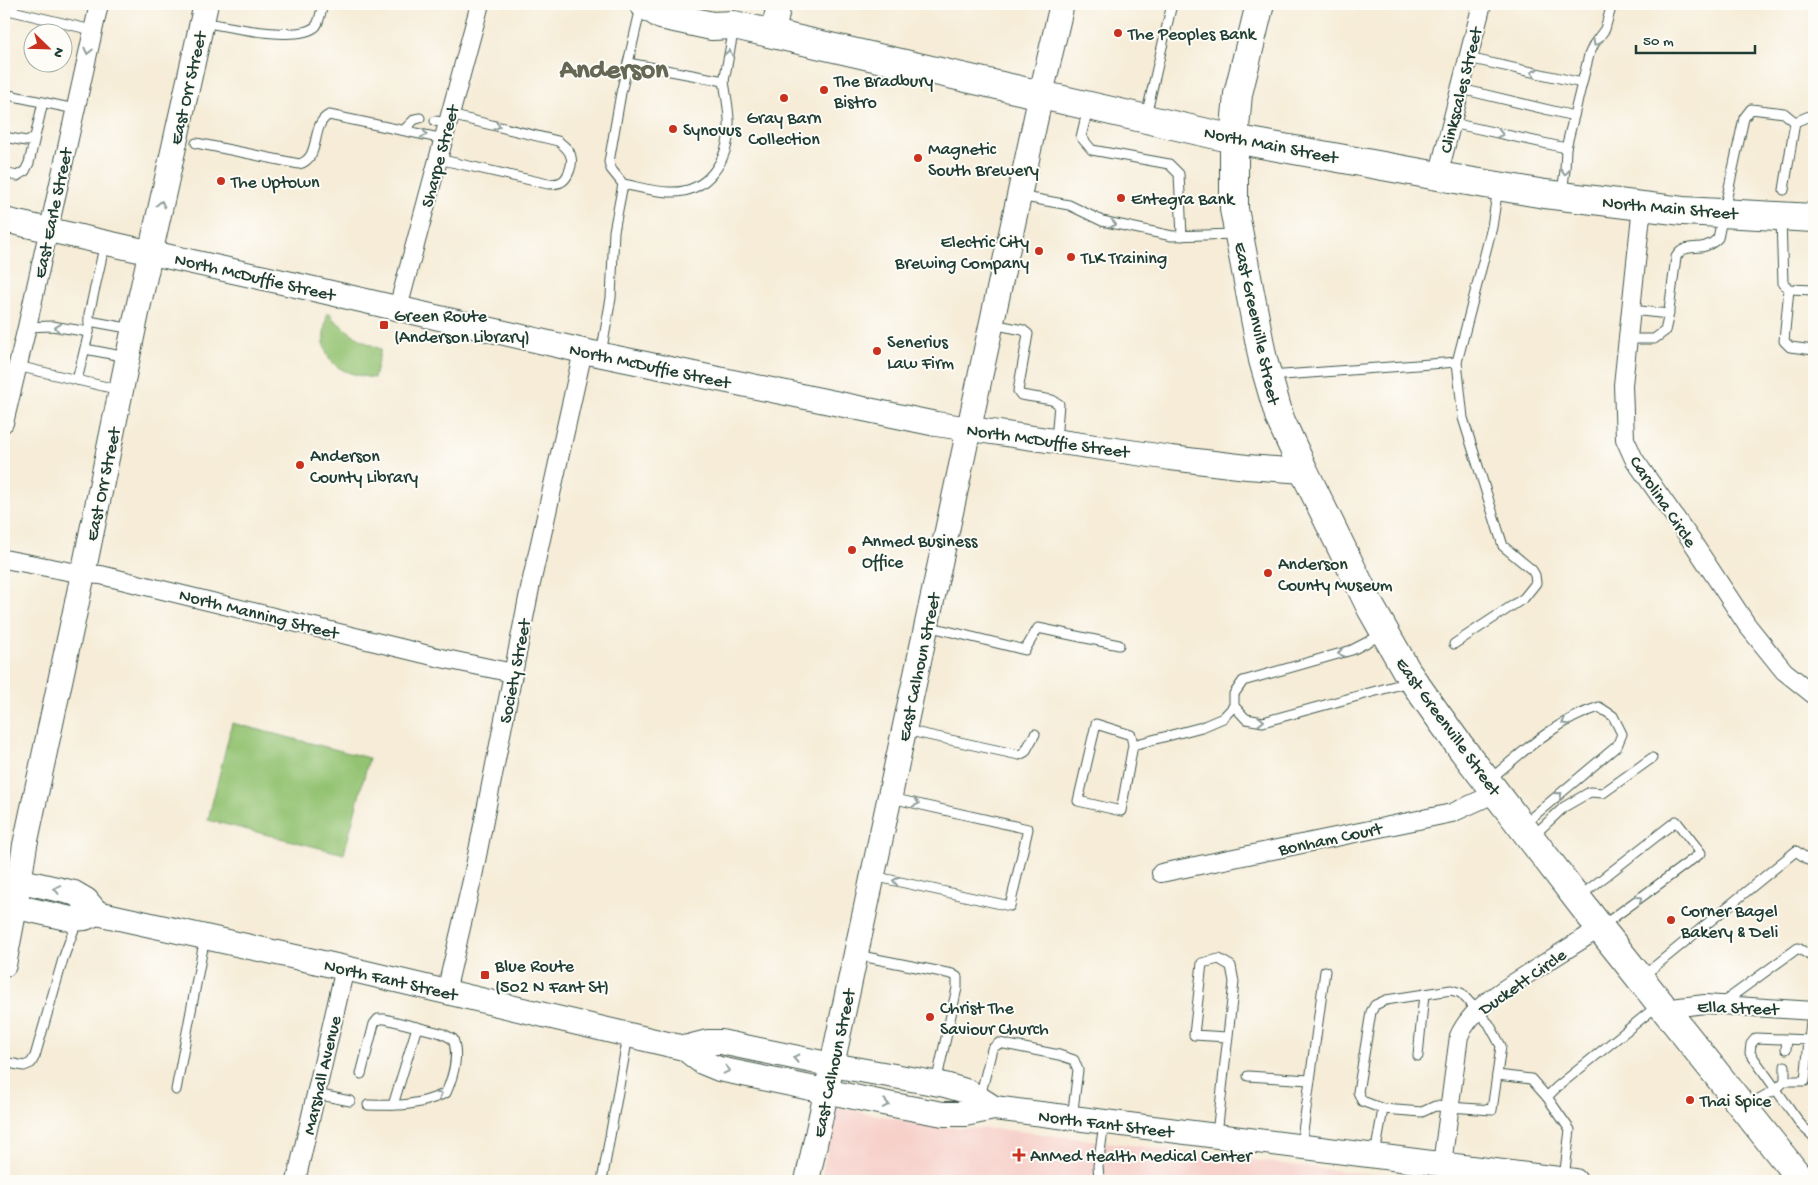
<svg xmlns="http://www.w3.org/2000/svg" width="1818" height="1185" font-family="'Gochi Hand',sans-serif">
<style>
.built{fill:#f7d0ca}
.green{fill:#93c271;stroke:#598052}
.lines{fill:none;stroke-linecap:round;stroke-linejoin:round}
.lane-casing{stroke:#3f574c;stroke-width:11}
.street-casing{stroke:#3f574c;stroke-width:20}
.secondary-casing{stroke:#3f574c;stroke-width:26}
.primary-casing{stroke:#3f574c;stroke-width:30}
.lane{stroke:#fff;stroke-width:9}
.street{stroke:#fff;stroke-width:18}
.secondary{stroke:#fff;stroke-width:24}
.primary{stroke:#fff;stroke-width:28}
.oneway{stroke:#8f9e9a}
.poi-dot{fill:#c8321e;stroke:#fdfcf7;stroke-width:2}
.labels{text-anchor:middle;stroke-width:4;stroke-linejoin:round;paint-order:stroke}
.poi-label{font-size:18px;fill:#1f3d34;stroke:#fdfcf7;text-anchor:start}
.street-label{font-size:18px;fill:#1f3d34;stroke:#fdfcf7}
.town-label{font-size:28px;font-weight:bold;fill:#656854;stroke:#fdfcf7}
</style>
<rect width="100%" height="100%" fill="#fdfcf7"/>
<filter id="ink" filterUnits="userSpaceOnUse"><feTurbulence type="fractalNoise" baseFrequency=".02" numOctaves="2"/><feDisplacementMap in="SourceGraphic" scale="10" xChannelSelector="R" yChannelSelector="G"/><feConvolveMatrix kernelMatrix="1 2 1 2 8 2 1 2 1" color-interpolation-filters="sRGB"/></filter>
<filter id="wash" filterUnits="userSpaceOnUse"><feTurbulence type="fractalNoise" baseFrequency=".0096" numOctaves="4" result="noise"/><feDisplacementMap in="SourceGraphic" scale="20" xChannelSelector="R" yChannelSelector="G"/><feGaussianBlur stdDeviation="1.12" result="paint"/><feColorMatrix in="noise" values="0 0 0 0 0 0 0 0 0 0 0 0 0 0 0 0 0 1.4 0 .05"/><feComposite in="paint" operator="in"/></filter>
<g filter="url(#wash)">
<rect width="100%" height="100%" fill="#f6ecd7"/>
<polygon class="built" points="837,1107 936,1127 1001,1129 1421,1181 820,1181"/>
<g class="green">
<path d="M327,314H331L332,318C348,331 361,342 381,349L374,378C351,375 326,369 324,342C323,333 326,323 327,314Z"/>
<polygon points="232,723 369,758 344,854 208,820"/>
</g>
</g>
<g filter="url(#ink)">
<g class="lines">
<defs>
<g id="lane">
<polyline points="4,9 92,30"/>
<path d="M203,22C226,26 299,43 316,26C320,21 321,10 323,4"/>
<polyline points="1468,58 1582,83"/>
<polyline points="724,81 734,28"/>
<polyline points="1461,89 1574,116"/>
<polyline points="4,94 75,109"/>
<polyline points="1088,108 1081,137 1092,150 1169,164 1179,174 1182,236"/>
<polyline points="1146,116 1172,4"/>
<polyline points="435,121 448,123"/>
<polyline points="1452,123 1566,148"/>
<polyline points="404,130 415,119 420,118"/>
<polyline points="4,137 26,141 34,138"/>
<path d="M196,143L299,164C322,158 310,124 329,115L444,139"/>
<path d="M438,159L548,184C552,184 557,184 561,182C568,179 573,164 571,157C570,150 563,145 558,141L450,115"/>
<polyline points="4,173 17,176 25,171 29,163 43,102"/>
<path d="M623,184C638,187 654,192 669,192C707,194 728,161 729,127C730,113 726,96 724,81L628,63"/>
<polyline points="1784,190 1795,122 1814,114"/>
<polyline points="1562,193 1565,170 1566,148 1582,83 1589,55 1594,44 1605,29 1612,4"/>
<polyline points="1019,196 1069,205 1102,221 1172,236 1235,234"/>
<polyline points="1781,219 1783,283 1789,289 1814,290"/>
<polyline points="105,243 89,314 89,332 77,380 120,390"/>
<polyline points="1789,289 1784,341 1790,347 1814,350"/>
<polyline points="1631,310 1669,314"/>
<polyline points="89,321 133,329"/>
<polyline points="992,324 1023,330 1028,334 1018,391 1021,395 1052,400 1059,404 1056,440"/>
<polyline points="27,327 52,326 89,332"/>
<path d="M1628,339H1654L1665,331L1668,318L1676,257C1686,240 1702,255 1718,238L1744,118L1751,109L1784,113L1795,122"/>
<polyline points="85,349 127,357"/>
<polyline points="601,354 611,298 614,231 623,184 611,169 609,162 621,93 641,7"/>
<polyline points="17,366 77,380"/>
<polyline points="1270,376 1457,362"/>
<polyline points="927,626 1025,650 1038,628 1119,645"/>
<polyline points="1383,634 1352,650 1243,681 1234,694 1234,706 1246,719 1263,722 1409,682"/>
<polyline points="1454,644 1524,598 1536,583 1535,575 1532,570 1503,546 1463,418 1457,362 1492,227 1498,188"/>
<polyline points="905,730 1019,755 1025,752 1035,734"/>
<polyline points="1133,745 1131,735 1096,724 1078,801 1121,811 1133,745 1202,727 1223,718 1234,706"/>
<path d="M1489,780C1524,751 1555,721 1599,707L1613,716L1622,734L1617,746L1524,824"/>
<polyline points="1533,836 1564,807 1590,792 1603,793 1652,758"/>
<polyline points="873,876 1010,906 1028,829 891,798"/>
<polyline points="1579,897 1676,821 1701,853 1602,926"/>
<polyline points="856,955 952,974 957,977 957,988 936,1083"/>
<polyline points="1643,976 1796,851 1814,864"/>
<polyline points="1721,1004 1798,948 1814,958"/>
<polyline points="1809,1040 1756,1038 1751,1044 1750,1053 1802,1126 1814,1137"/>
<polyline points="1786,1049 1787,1039"/>
<polyline points="1418,1056 1424,994"/>
<polyline points="4,1062 24,1066 31,1063 35,1056 63,959 77,921"/>
<path d="M361,1074L374,1024L378,1019H385L441,1033L453,1039C459,1055 453,1077 446,1093C418,1106 398,1106 368,1105"/>
<polyline points="1248,1076 1309,1080"/>
<polyline points="1785,1081 1785,1066"/>
<polyline points="176,1090 205,937"/>
<polyline points="316,1094 350,1101"/>
<polyline points="980,1097 992,1049 999,1043 1059,1055 1074,1060 1078,1070 1072,1118"/>
<polyline points="393,1105 417,1027"/>
<polyline points="1746,1106 1775,1090 1785,1081 1805,1081 1812,1011"/>
<polyline points="1383,1109 1422,1112 1435,1106 1492,1110 1497,1075"/>
<polyline points="1217,1134 1234,982 1231,966 1219,959 1202,963 1194,1035 1227,1037"/>
<polyline points="1301,1146 1325,971"/>
<polyline points="1375,1155 1383,1109 1362,1101 1358,1092 1371,1012 1375,1005 1386,1000 1451,990 1461,993 1489,1024 1501,1046 1497,1075 1531,1079 1547,1097"/>
<polyline points="1564,1178 1570,1130 1547,1097 1557,1087 1657,1006"/>
<polyline points="602,1181 628,1036"/>
<polyline points="1102,1181 1099,1178 1098,1166 1104,1123"/>
</g>
<g id="street">
<polyline points="1438,176 1482,4"/>
<polyline points="1642,206 1623,385 1625,439 1634,459 1691,540 1747,625 1784,671 1814,695"/>
<polyline points="398,308 480,4"/>
<polyline points="4,423 27,327 99,4"/>
<polyline points="4,559 83,574 101,575 441,658 513,673"/>
<polyline points="1161,873 1452,813 1496,793"/>
<polyline points="446,992 473,876 530,588 583,351"/>
<polyline points="1663,1009 1705,1004 1814,1011"/>
<path d="M1442,1164L1459,1036C1473,1005 1507,988 1534,970C1556,956 1578,942 1600,928"/>
<polyline points="296,1181 345,968"/>
</g>
<g id="secondary">
<polyline points="773,33 779,4"/>
<polyline points="4,220 318,290 583,351 936,424 1171,458 1247,467 1304,471"/>
<polyline points="4,877 74,893 86,900 97,913"/>
<polyline points="4,904 71,919 85,918 97,913 345,968 684,1048 702,1062 719,1069 888,1104 943,1114 965,1114 994,1108 1575,1181"/>
<polyline points="4,965 15,907 25,845 83,574 138,308 206,4"/>
<polyline points="684,1048 707,1042 721,1042 832,1065 945,1085 969,1092 994,1108"/>
<polyline points="807,1181 1041,94 1062,4"/>
</g>
<g id="primary">
<polyline points="644,4 661,15 712,26 734,25 1234,139 1438,176 1545,194 1642,206 1683,211 1814,218"/>
<polyline points="1260,4 1238,94 1234,139 1234,209 1263,360 1280,419 1304,471 1371,608 1409,675 1456,741 1600,928 1802,1181"/>
</g>
</defs>
<use href="#lane" class="lane-casing"/>
<use href="#street" class="street-casing"/>
<use href="#secondary" class="secondary-casing"/>
<use href="#primary" class="primary-casing"/>
<use href="#lane" class="lane"/>
<use href="#street" class="street"/>
<use href="#secondary" class="secondary"/>
<use href="#primary" class="primary"/>
</g>
<defs><path id="oneway-chevron" d="M-2-3.5L2.5 0L-2 3.5" fill="none" stroke-width="1.6" stroke-linecap="round" stroke-linejoin="round" transform="scale(1.25)"/></defs>
<g class="oneway">
<use href="#oneway-chevron" transform="translate(1596 43) rotate(120)"/>
<use href="#oneway-chevron" transform="translate(88 51) rotate(103)"/>
<use href="#oneway-chevron" transform="translate(729 53) rotate(-80)"/>
<use href="#oneway-chevron" transform="translate(1534 73) rotate(-168)"/>
<use href="#oneway-chevron" transform="translate(497 126) rotate(14)"/>
<use href="#oneway-chevron" transform="translate(424 134) rotate(13)"/>
<use href="#oneway-chevron" transform="translate(1500 134) rotate(13)"/>
<use href="#oneway-chevron" transform="translate(1565 172) rotate(95)"/>
<use href="#oneway-chevron" transform="translate(161 204) rotate(-77)"/>
<use href="#oneway-chevron" transform="translate(1113 224) rotate(12)"/>
<use href="#oneway-chevron" transform="translate(58 328) rotate(-173)"/>
<use href="#oneway-chevron" transform="translate(1341 653) rotate(164)"/>
<use href="#oneway-chevron" transform="translate(1261 721) rotate(1)"/>
<use href="#oneway-chevron" transform="translate(1565 722) rotate(150)"/>
<use href="#oneway-chevron" transform="translate(1559 795) rotate(-39)"/>
<use href="#oneway-chevron" transform="translate(916 803) rotate(13)"/>
<use href="#oneway-chevron" transform="translate(896 881) rotate(-168)"/>
<use href="#oneway-chevron" transform="translate(57 889) rotate(-168)"/>
<use href="#oneway-chevron" transform="translate(1639 899) rotate(-36)"/>
<use href="#oneway-chevron" transform="translate(796 1058) rotate(-169)"/>
<use href="#oneway-chevron" transform="translate(727 1070) rotate(13)"/>
<use href="#oneway-chevron" transform="translate(439 1095) rotate(-30)"/>
<use href="#oneway-chevron" transform="translate(886 1104) rotate(11)"/>
</g>
</g>
<g class="poi-dot">
<circle cx="1118" cy="33" r="5"/>
<circle cx="824" cy="90" r="5"/>
<circle cx="784" cy="98" r="5"/>
<circle cx="673" cy="129" r="5"/>
<circle cx="918" cy="158" r="5"/>
<circle cx="221" cy="181" r="5"/>
<circle cx="1121" cy="198" r="5"/>
<circle cx="1039" cy="251" r="5"/>
<circle cx="1071" cy="257" r="5"/>
<rect x="379" y="320" width="10" height="10" rx="2.5"/>
<circle cx="877" cy="351" r="5"/>
<circle cx="300" cy="465" r="5"/>
<circle cx="852" cy="550" r="5"/>
<circle cx="1268" cy="573" r="5"/>
<circle cx="1671" cy="920" r="5"/>
<rect x="480" y="970" width="10" height="10" rx="2.5"/>
<circle cx="930" cy="1017" r="5"/>
<circle cx="1690" cy="1100" r="5"/>
<path d="M1016.5 1147.5h5v5h5v5h-5v5h-5v-5h-5v-5h5z"/>
</g>
<g class="labels">
<g class="poi-label">
<text x="1128" y="39">The Peoples Bank</text>
<text x="834" y="86">The Bradbury<tspan x="834" dy="21">Bistro</tspan></text>
<text x="784" y="123" text-anchor="middle">Gray Barn<tspan x="784" dy="21">Collection</tspan></text>
<text x="683" y="135">Synovus</text>
<text x="928" y="154">Magnetic<tspan x="928" dy="21">South Brewery</tspan></text>
<text x="231" y="187">The Uptown</text>
<text x="1131" y="204">Entegra Bank</text>
<text x="1029" y="247" text-anchor="end">Electric City<tspan x="1029" dy="21">Brewing Company</tspan></text>
<text x="1081" y="263">TLK Training</text>
<text x="394" y="321">Green Route<tspan x="394" dy="21">(Anderson Library)</tspan></text>
<text x="887" y="347">Senerius<tspan x="887" dy="21">Law Firm</tspan></text>
<text x="310" y="461">Anderson<tspan x="310" dy="21">County Library</tspan></text>
<text x="862" y="546">Anmed Business<tspan x="862" dy="21">Office</tspan></text>
<text x="1278" y="569">Anderson<tspan x="1278" dy="21">County Museum</tspan></text>
<text x="1681" y="916">Corner Bagel<tspan x="1681" dy="21">Bakery &amp; Deli</tspan></text>
<text x="495" y="971">Blue Route<tspan x="495" dy="21">(502 N Fant St)</tspan></text>
<text x="940" y="1013">Christ The<tspan x="940" dy="21">Saviour Church</tspan></text>
<text x="1700" y="1106">Thai Spice</text>
<text x="1030" y="1161">AnMed Health Medical Center</text>
</g>
<g class="street-label">
<text transform="translate(187 88) rotate(-77)" y="6">East Orr Street</text>
<text transform="translate(1460 90) rotate(-76)" y="6">Clinkscales Street</text>
<text transform="translate(1271 144) rotate(11)" y="6">North Main Street</text>
<text transform="translate(439 156) rotate(-75)" y="6">Sharpe Street</text>
<text transform="translate(1670 207) rotate(5)" y="6">North Main Street</text>
<text transform="translate(52 213) rotate(-78)" y="6">East Earle Street</text>
<text transform="translate(255 276) rotate(13)" y="6">North McDuffie Street</text>
<text transform="translate(1258 323) rotate(78)" y="6">East Greenville Street</text>
<text transform="translate(650 365) rotate(12)" y="6">North McDuffie Street</text>
<text transform="translate(1048 440) rotate(8)" y="6">North McDuffie Street</text>
<text transform="translate(102 484) rotate(-78)" y="6">East Orr Street</text>
<text transform="translate(1664 501) rotate(56)" y="6">Carolina Circle</text>
<text transform="translate(259 613) rotate(14)" y="6">North Manning Street</text>
<text transform="translate(918 667) rotate(-78)" y="6">East Calhoun Street</text>
<text transform="translate(514 671) rotate(-79)" y="6">Society Street</text>
<text transform="translate(1449 726) rotate(54)" y="6">East Greenville Street</text>
<text transform="translate(1330 838) rotate(-12)" y="6">Bonham Court</text>
<text transform="translate(391 979) rotate(13)" y="6">North Fant Street</text>
<text transform="translate(1522 981) rotate(-35)" y="6">Duckett Circle</text>
<text transform="translate(1738 1007) rotate(2)" y="6">Ella Street</text>
<text transform="translate(833 1063) rotate(-78)" y="6">East Calhoun Street</text>
<text transform="translate(321 1075) rotate(-77)" y="6">Marshall Avenue</text>
<text transform="translate(1106 1123) rotate(7)" y="6">North Fant Street</text>
</g>
<g class="town-label">
<text x="614" y="77">Anderson</text>
</g>
</g>
<rect width="1818" height="1185" fill="none" stroke="#fdfcf7" stroke-width="20"/>
<g transform="translate(48 48) rotate(113)"><circle r="24" fill="#fdfcf7" stroke="#a4b0a9"/>
<path d="M0-4L9 19L0 12L-9 19Z" fill="#c8321e"/>
<text y="-8" font-size="14" font-weight="bold" text-anchor="middle" fill="#1f3d34">N</text>
</g>
<path d="M1636 45v8h119v-8" fill="none" stroke="#1f3d34" stroke-width="2.5"/>
<text x="1643" y="45" font-size="15" fill="#1f3d34" stroke="#fdfcf7" stroke-width="4" paint-order="stroke">50 m</text>
</svg>
